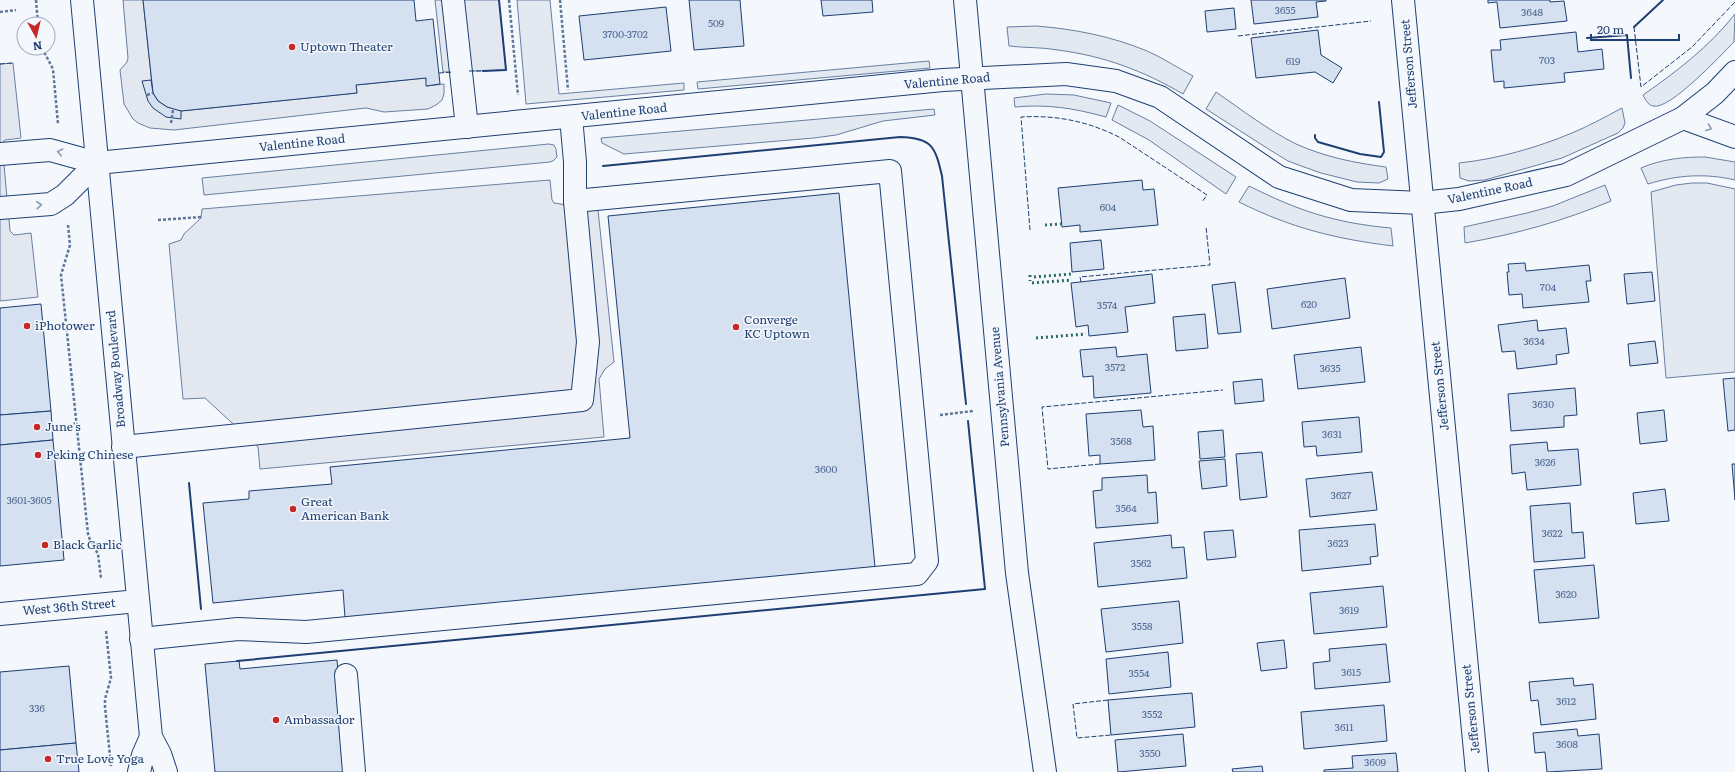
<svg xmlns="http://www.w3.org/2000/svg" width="1735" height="772" font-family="Literata,serif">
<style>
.green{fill:#e3e9f0;stroke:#687fa3}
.parking{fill:#e3e8f0;stroke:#687fa3}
.building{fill:#d5e0f0;stroke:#1d3f73}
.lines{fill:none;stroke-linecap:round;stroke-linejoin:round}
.minor-casing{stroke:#1d3f73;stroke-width:24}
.major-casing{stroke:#1d3f73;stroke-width:24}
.path{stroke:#5e769c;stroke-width:2.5;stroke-dasharray:3 2;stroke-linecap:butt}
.minor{stroke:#f4f7fb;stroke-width:22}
.major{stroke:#f4f7fb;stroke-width:22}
.hedge{stroke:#2c6c60;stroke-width:3;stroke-dasharray:2 3;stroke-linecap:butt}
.fence{stroke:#1d3f73;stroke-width:1;stroke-dasharray:5 2;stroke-linecap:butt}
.wall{stroke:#1d3f73;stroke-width:2}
.oneway{stroke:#889bb7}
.poi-dot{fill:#c62828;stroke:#f4f7fb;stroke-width:1.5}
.labels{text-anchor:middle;stroke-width:3;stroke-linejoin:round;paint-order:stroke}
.number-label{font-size:10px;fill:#4b6792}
.poi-label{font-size:12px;fill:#1d3f73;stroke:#f4f7fb;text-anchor:start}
.street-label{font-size:12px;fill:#1d3f73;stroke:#f4f7fb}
</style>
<rect width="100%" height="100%" fill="#f4f7fb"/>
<g class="green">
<polygon points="517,0 550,0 559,94 684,83 684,90 526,104"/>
<path d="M1735,14L1734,42C1722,54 1669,111 1653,106C1648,105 1645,99 1643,95C1676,72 1709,47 1735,14Z"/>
<path d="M1036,26C1074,29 1111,36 1147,51C1163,58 1178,68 1193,76L1183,94C1144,71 1104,56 1058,50C1042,47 1025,48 1009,46L1007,27Z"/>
<polygon points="929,61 930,68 698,89 697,82"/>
<path d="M1216,92C1242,110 1268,130 1296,144C1325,157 1355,163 1386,167L1388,179L1379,183L1357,182L1321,173L1304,167L1288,161L1270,150L1206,109Z"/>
<path d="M1046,94L1074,95L1111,103L1106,117C1073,108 1048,104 1015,107L1014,98Z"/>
<polygon points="1118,105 1150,121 1236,177 1226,194 1149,140 1112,120"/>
<path d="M1622,108L1625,123L1623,128L1618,133L1562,158L1485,180L1469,181L1460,178L1459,163C1497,159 1536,148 1572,133C1589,126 1605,117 1622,108Z"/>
<polygon points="934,109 935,115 883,121 836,135 814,138 624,154 602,143 601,138"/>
<polygon points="549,144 554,145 556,149 557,157 553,161 550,162 204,195 202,178"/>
<path d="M1705,157L1735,162V180C1705,173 1677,175 1648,184L1641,168C1662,159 1683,157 1705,157Z"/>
<polygon points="1692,183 1707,183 1735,189 1735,372 1666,378 1651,192 1676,185"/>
<path d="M1605,185L1611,201C1563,221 1517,234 1465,243L1464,227L1527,213L1553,206Z"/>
<path d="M1249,186C1299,211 1335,223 1391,228L1393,246C1336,239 1291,228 1239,202Z"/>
</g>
<g class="parking">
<polygon points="123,0 143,0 153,93 181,111 357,93 356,85 426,78 427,86 444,84 444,94 442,100 436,105 428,109 384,112 366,108 174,130 150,128 138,123 133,119 124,104 120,70 127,62 128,58"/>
<polygon points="435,0 499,0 506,70 443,72"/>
<polygon points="13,63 21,138 5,140 2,143 10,231 14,235 31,233 38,297 0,301 0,64"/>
<polygon points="550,180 552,200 554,203 598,210 614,362 605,369 599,379 604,437 260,469 258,447 205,398 183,399 169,244 181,240 184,234 201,218 202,209"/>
</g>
<g class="building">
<polygon points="143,0 414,0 416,21 433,19 440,84 426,86 426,78 356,85 357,93 181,111 173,110 167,107 158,101 153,93"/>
<polygon points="689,0 740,0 744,46 694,50"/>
<polygon points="821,0 872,0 873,12 823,16"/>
<polygon points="1251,0 1326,0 1326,1 1316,2 1318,17 1254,24"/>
<polygon points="1488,0 1550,0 1550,2 1564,1 1567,21 1500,28 1497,2 1488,3"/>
<polygon points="666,7 671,51 584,60 579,16"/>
<polygon points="1234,8 1236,29 1207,32 1205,11"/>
<polygon points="1318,30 1321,55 1342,68 1333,83 1315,72 1256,78 1251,38"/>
<polygon points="1576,32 1578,52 1602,49 1604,69 1564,73 1565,82 1504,88 1504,81 1494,82 1491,50 1501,50 1500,40"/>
<polygon points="151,80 153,93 158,101 167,107 181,111 181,119 166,117 153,108 148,101 142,81"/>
<polygon points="1142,180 1143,190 1154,189 1158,225 1080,232 1080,225 1062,227 1058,188"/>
<polygon points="839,193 875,567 345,618 343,590 213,603 203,503 249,499 249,491 332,484 330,467 630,438 608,216"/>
<polygon points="1101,240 1104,269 1072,272 1070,243"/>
<polygon points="1525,263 1526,271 1589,265 1591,281 1586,281 1589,302 1523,308 1522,294 1509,295 1507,272 1509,272 1508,264"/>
<polygon points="1652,272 1655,301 1627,304 1624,274"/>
<polygon points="1152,274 1155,303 1125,307 1128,332 1089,336 1088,325 1076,327 1071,283"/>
<polygon points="1345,278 1350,318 1272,329 1267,289"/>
<polygon points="1235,282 1241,332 1218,334 1212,285"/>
<polygon points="41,304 51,411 0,415 0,308"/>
<polygon points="1205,314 1208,348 1176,351 1173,317"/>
<polygon points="1537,320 1538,331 1566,328 1569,353 1556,355 1557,364 1517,369 1515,351 1502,352 1498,325"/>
<polygon points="1655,341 1658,363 1630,366 1628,344"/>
<polygon points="1116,347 1117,357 1147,354 1151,393 1094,398 1093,376 1083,377 1080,350"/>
<polygon points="1361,347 1365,382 1298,389 1294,355"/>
<polygon points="1735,378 1735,430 1728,431 1723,379"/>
<polygon points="1262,379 1264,401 1235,404 1233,382"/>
<polygon points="1575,388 1577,415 1564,416 1564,427 1511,431 1508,394"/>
<polygon points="1141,410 1143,427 1153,426 1155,460 1100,464 1100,455 1089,456 1086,414"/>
<polygon points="1664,410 1667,441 1640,444 1637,413"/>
<polygon points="51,411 53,440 0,445 0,415"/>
<polygon points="1359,417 1362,452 1317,456 1316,446 1304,447 1302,422"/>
<polygon points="1223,430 1225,457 1200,459 1198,432"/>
<polygon points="53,440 64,560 0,566 0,445"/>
<polygon points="1547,442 1548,451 1578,449 1581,485 1527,490 1525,472 1512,474 1510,445"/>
<polygon points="1262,452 1267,497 1240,500 1236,454"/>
<polygon points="1225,459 1227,486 1202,489 1199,461"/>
<polygon points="1732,464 1735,464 1735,500"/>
<polygon points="1372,472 1377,510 1310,517 1306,479"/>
<polygon points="1147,475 1148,493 1156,492 1158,523 1096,528 1093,491 1102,490 1102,478"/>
<polygon points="1665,489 1669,521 1636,524 1633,493"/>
<polygon points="1570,503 1572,533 1583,532 1585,558 1534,562 1530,506"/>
<polygon points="1375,524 1378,556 1370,557 1371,564 1302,571 1299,530"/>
<polygon points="1233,530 1236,557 1207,560 1204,532"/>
<polygon points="1171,535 1172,548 1184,547 1187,578 1098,587 1094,543"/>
<polygon points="1594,565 1599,618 1539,623 1534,570"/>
<polygon points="1383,586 1387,627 1314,634 1310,593"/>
<polygon points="1179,601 1183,643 1106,652 1101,609"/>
<polygon points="1284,640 1287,668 1261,671 1257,643"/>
<polygon points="1386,644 1390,682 1315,689 1313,663 1330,661 1329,649"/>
<polygon points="1168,652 1171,687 1109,694 1106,659"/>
<polygon points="337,660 347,772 215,772 205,664 239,661 240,669"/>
<polygon points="69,666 76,743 0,750 0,672"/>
<polygon points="1573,678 1574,686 1593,684 1596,719 1541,725 1538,700 1531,701 1529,682"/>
<polygon points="1192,693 1195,727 1111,735 1108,700"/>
<polygon points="1384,705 1387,741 1304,749 1301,712"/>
<polygon points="1577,729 1578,736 1599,734 1602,769 1547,772 1545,752 1535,753 1533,733"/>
<polygon points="1183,734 1186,766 1118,772 1115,740"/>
<polygon points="76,743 79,772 0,772 0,750"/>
<polygon points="1396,753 1398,772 1324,772 1324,770 1353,768 1352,756"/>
<polygon points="1262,766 1263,772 1233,772 1232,769"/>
</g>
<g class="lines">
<defs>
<g id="minor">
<polyline points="453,0 467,127"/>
<polyline points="965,0 1017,573 1045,772"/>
<polyline points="1403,0 1477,772"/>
<polyline points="1683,118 1735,137"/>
<polyline points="0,154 50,150 97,163 943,80 1066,74 1116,81 1160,97 1279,177 1351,200 1422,203 1459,199 1566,175 1683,118 1715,93 1735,72"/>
<polyline points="0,208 51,204 65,195 97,163"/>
<polyline points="123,447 582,400 588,342 575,201 575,162 571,117"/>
<polyline points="0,614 138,601"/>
<polyline points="141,639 238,629 306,632 917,574 927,561 890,171 575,201"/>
<polyline points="346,675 354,772"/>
</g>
<g id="major">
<polyline points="82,0 151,737 160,754 166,772"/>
<polyline points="139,772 143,755 151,737"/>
</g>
</defs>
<use href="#minor" class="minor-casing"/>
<use href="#major" class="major-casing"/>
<g class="path">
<polyline points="36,0 38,24"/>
<polyline points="509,0 518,95"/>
<polyline points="560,0 568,90"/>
<polyline points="0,12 16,10"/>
<polyline points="42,48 53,69 58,124"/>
<polyline points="147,95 153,93"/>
<polyline points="171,123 173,110"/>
<polyline points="158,220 202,217"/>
<polyline points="68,225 70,245 61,275 88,534 90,540 98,554 101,578"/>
<polyline points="940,415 973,411"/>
<polyline points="106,631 111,678 105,699 105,707 111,766"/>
</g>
<use href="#minor" class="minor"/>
<use href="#major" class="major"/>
<g class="hedge">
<polyline points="1045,225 1061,224"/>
<polyline points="1030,275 1030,281"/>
<polyline points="1034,277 1071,274"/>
<polyline points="1032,283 1072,280"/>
<polyline points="1036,338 1086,334"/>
</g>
<g class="fence">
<polyline points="1634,27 1641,87 1692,47 1735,2"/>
<polyline points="1238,36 1371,21"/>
<polyline points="0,64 13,63"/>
<polyline points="469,71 483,71"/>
<polyline points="439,73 453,72"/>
<path d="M1030,230L1021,117C1056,115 1087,121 1119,137L1207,195L1202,202"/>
<polyline points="1081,282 1080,277 1210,265 1206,227"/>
<polyline points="1100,464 1048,469 1042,407 1223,390"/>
<polyline points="1108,700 1073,704 1077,738 1111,735"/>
</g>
<g class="wall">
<polyline points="1634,27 1663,0"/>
<polyline points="1587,38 1627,35 1631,78"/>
<polyline points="483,71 506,70 499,0"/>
<polyline points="1315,135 1315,138 1318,142 1360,154 1381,157 1384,152 1379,102"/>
<path d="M603,166L900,137C932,138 935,146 942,176L966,404"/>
<polyline points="189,483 201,609"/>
<polyline points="237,661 985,589 968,421"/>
</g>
</g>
<defs><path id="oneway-chevron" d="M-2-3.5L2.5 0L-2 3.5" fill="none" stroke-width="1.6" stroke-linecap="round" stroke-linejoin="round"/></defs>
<g class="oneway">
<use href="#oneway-chevron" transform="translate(1709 128) rotate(20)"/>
<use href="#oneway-chevron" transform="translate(60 152) rotate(-167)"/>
<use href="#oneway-chevron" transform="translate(39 205) rotate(-5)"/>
</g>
<g class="poi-dot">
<circle cx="292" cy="47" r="4"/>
<circle cx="27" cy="326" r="4"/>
<circle cx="736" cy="327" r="4"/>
<circle cx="37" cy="427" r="4"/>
<circle cx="38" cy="455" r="4"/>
<circle cx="293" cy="509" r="4"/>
<circle cx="45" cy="545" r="4"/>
<circle cx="276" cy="720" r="4"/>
<circle cx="48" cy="759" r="4"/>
</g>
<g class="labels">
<g class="number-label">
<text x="1285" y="14">3655</text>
<text x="1532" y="16">3648</text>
<text x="716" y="27">509</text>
<text x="625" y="38">3700-3702</text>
<text x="1547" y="64">703</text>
<text x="1293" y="65">619</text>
<text x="1108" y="211">604</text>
<text x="1548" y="291">704</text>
<text x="1309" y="308">620</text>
<text x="1107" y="309">3574</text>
<text x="1534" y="345">3634</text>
<text x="1115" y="371">3572</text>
<text x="1330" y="372">3635</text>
<text x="1543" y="408">3630</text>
<text x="1332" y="438">3631</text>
<text x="1121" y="445">3568</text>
<text x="1545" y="466">3626</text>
<text x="826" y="473">3600</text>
<text x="1341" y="499">3627</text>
<text x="29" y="504">3601-3605</text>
<text x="1126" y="512">3564</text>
<text x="1552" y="537">3622</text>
<text x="1338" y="547">3623</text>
<text x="1141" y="567">3562</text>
<text x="1566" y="598">3620</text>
<text x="1349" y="614">3619</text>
<text x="1142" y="630">3558</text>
<text x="1351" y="676">3615</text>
<text x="1139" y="677">3554</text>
<text x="1566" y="705">3612</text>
<text x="37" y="712">336</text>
<text x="1152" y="718">3552</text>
<text x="1344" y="731">3611</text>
<text x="1567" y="748">3608</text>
<text x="1150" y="757">3550</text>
<text x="1375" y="766">3609</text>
</g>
<g class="poi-label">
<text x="300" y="51">Uptown Theater</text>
<text x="744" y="324">Converge<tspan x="744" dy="14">KC Uptown</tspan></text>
<text x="35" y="330">iPhotower</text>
<text x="45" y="431">June's</text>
<text x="46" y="459">Peking Chinese</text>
<text x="301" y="506">Great<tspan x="301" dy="14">American Bank</tspan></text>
<text x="53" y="549">Black Garlic</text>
<text x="284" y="724">Ambassador</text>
<text x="56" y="763">True Love Yoga</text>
</g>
<g class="street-label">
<text transform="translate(1409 64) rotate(-95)" y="4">Jefferson Street</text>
<text transform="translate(947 81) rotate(-5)" y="4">Valentine Road</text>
<text transform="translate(624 112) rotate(-6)" y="4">Valentine Road</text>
<text transform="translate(302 143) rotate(-6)" y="4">Valentine Road</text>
<text transform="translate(1490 191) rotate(-12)" y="4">Valentine Road</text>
<text transform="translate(116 369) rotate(-95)" y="4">Broadway Boulevard</text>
<text transform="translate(1440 386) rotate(-96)" y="4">Jefferson Street</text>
<text transform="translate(1000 387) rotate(-95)" y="4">Pennsylvania Avenue</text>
<text transform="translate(69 607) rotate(-5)" y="4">West 36th Street</text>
<text transform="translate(1471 709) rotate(-96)" y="4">Jefferson Street</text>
</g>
</g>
<g transform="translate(36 36) rotate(172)"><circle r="19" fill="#f4f7fb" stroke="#9eadc5"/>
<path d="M0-3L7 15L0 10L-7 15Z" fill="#c62828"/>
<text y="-6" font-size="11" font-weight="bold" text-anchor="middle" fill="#1d3f73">N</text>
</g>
<path d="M1591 34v6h88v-6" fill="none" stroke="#1d3f73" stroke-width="2"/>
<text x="1597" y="34" font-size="12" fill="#1d3f73" stroke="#f4f7fb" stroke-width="3" paint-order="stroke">20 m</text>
</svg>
